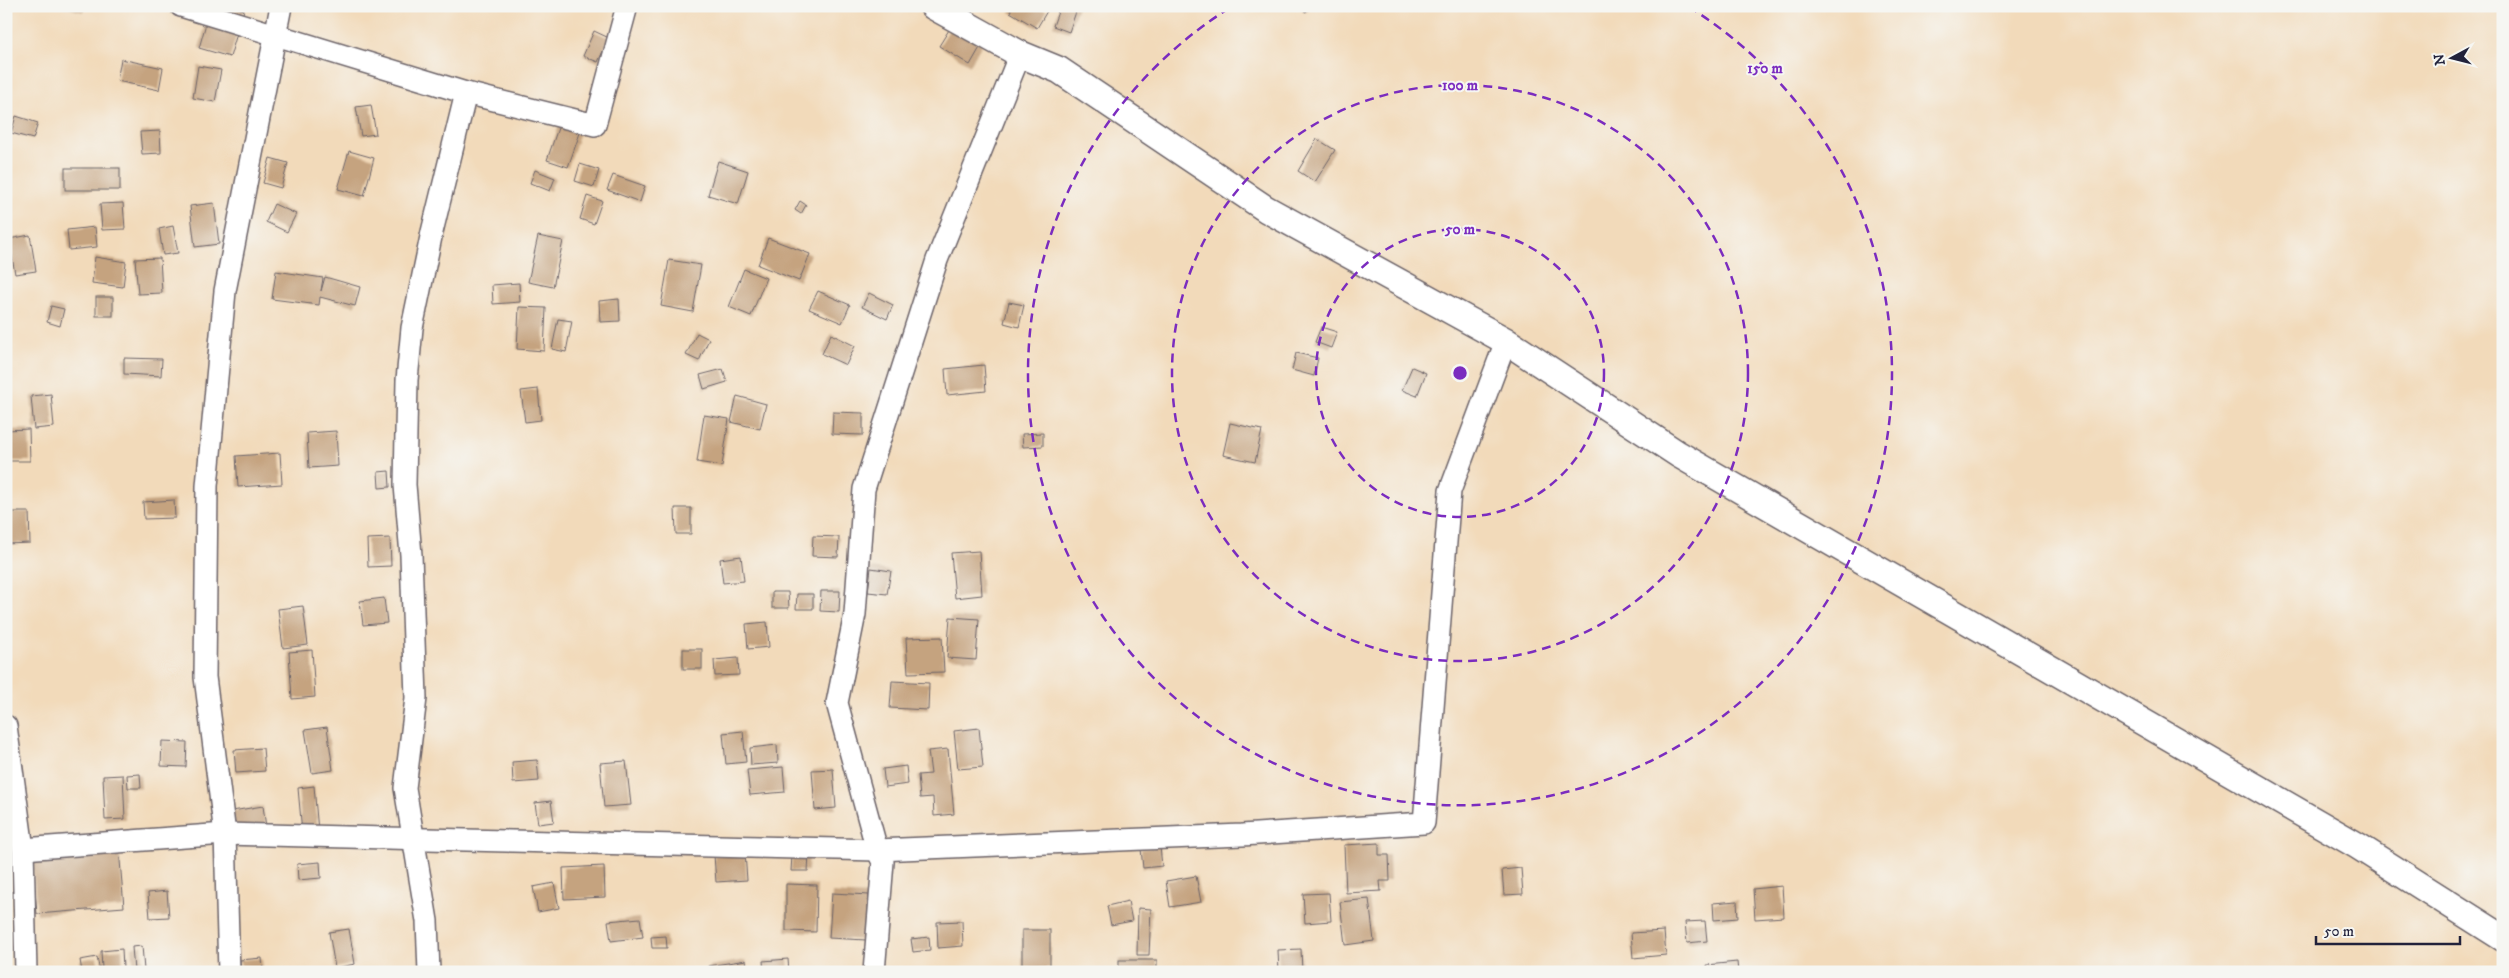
<svg xmlns="http://www.w3.org/2000/svg" width="2509" height="978" font-family="'IM FELL DW Pica',serif">
<style>
.building{fill:#c5a37f}
.lines{fill:none;stroke-linecap:round;stroke-linejoin:round}
.minor-casing{stroke:#6b6267;stroke-width:24}
.tertiary-casing{stroke:#6b6267;stroke-width:29}
.minor{stroke:#fff;stroke-width:21}
.tertiary{stroke:#fff;stroke-width:26}
.ring{fill:none;stroke:#7b2cbf;stroke-width:2.5;stroke-dasharray:9 6}
.centre{fill:#7b2cbf;stroke:#f6f6f2;stroke-width:2.5}
.ring-label{font-size:15px;text-anchor:middle;font-weight:bold;fill:#7b2cbf;stroke:#f6f6f2;stroke-width:4;stroke-linejoin:round;paint-order:stroke}
</style>
<rect width="100%" height="100%" fill="#f6f6f2"/>
<filter id="ink" filterUnits="userSpaceOnUse"><feTurbulence type="fractalNoise" baseFrequency=".02" numOctaves="2"/><feDisplacementMap in="SourceGraphic" scale="10" xChannelSelector="R" yChannelSelector="G"/><feConvolveMatrix kernelMatrix="1 2 1 2 8 2 1 2 1" color-interpolation-filters="sRGB"/></filter>
<filter id="wash" filterUnits="userSpaceOnUse"><feTurbulence type="fractalNoise" baseFrequency=".0096" numOctaves="4" result="noise"/><feDisplacementMap in="SourceGraphic" scale="20" xChannelSelector="R" yChannelSelector="G"/><feGaussianBlur stdDeviation="1.12" result="paint"/><feColorMatrix in="noise" values="0 0 0 0 0 0 0 0 0 0 0 0 0 0 0 0 0 1.4 0 .05"/><feComposite in="paint" operator="in"/></filter>
<g filter="url(#wash)">
<rect width="100%" height="100%" fill="#f2daba"/>
<g id="blocks">
<g class="building">
<polygon points="62,6 84,6 83,12"/>
<polygon points="211,6 230,6 244,10 230,57 199,48"/>
<polygon points="1013,6 1039,6 1047,11 1037,28 1010,12"/>
<polygon points="1060,6 1078,6 1069,32 1053,26"/>
<polygon points="1296,6 1310,6 1306,12"/>
<polygon points="952,25 982,44 970,65 939,46"/>
<polygon points="594,31 609,38 598,62 583,56"/>
<polygon points="121,59 163,68 159,90 117,81"/>
<polygon points="198,66 221,70 215,102 193,98"/>
<polygon points="371,105 376,134 361,136 356,107"/>
<polygon points="16,116 38,123 33,139 11,133"/>
<polygon points="559,125 580,133 568,167 547,160"/>
<polygon points="160,131 161,153 142,154 140,132"/>
<polygon points="1317,139 1335,150 1315,182 1298,171"/>
<polygon points="349,151 374,158 364,196 338,189"/>
<polygon points="270,158 288,163 281,188 263,183"/>
<polygon points="718,161 748,171 738,204 708,195"/>
<polygon points="580,164 599,170 594,187 575,181"/>
<rect x="65" y="168" width="55" height="22"/>
<polygon points="535,170 555,178 550,191 530,183"/>
<polygon points="613,175 645,186 640,202 607,190"/>
<polygon points="587,196 602,201 594,224 580,219"/>
<polygon points="800,201 806,205 801,214 795,210"/>
<polygon points="123,203 125,229 102,230 100,204"/>
<polygon points="214,203 219,244 195,247 190,206"/>
<polygon points="274,204 296,214 287,232 266,222"/>
<polygon points="173,226 178,253 163,255 159,229"/>
<polygon points="95,227 97,247 69,250 67,230"/>
<polygon points="30,235 36,271 15,274 9,239"/>
<polygon points="538,236 563,241 553,287 528,282"/>
<polygon points="768,238 810,254 799,281 758,265"/>
<polygon points="95,257 126,262 123,287 92,283"/>
<polygon points="160,258 162,293 138,294 135,259"/>
<polygon points="669,260 701,265 693,312 661,306"/>
<polygon points="744,269 766,278 751,316 729,307"/>
<polygon points="276,271 323,278 321,291 325,277 360,287 355,306 320,297 319,305 272,299"/>
<polygon points="519,283 520,302 493,304 492,285"/>
<polygon points="818,291 850,305 842,323 809,309"/>
<polygon points="869,293 893,305 887,319 862,307"/>
<rect x="96" y="297" width="17" height="19"/>
<polygon points="619,299 620,321 600,322 599,301"/>
<polygon points="1009,302 1024,305 1019,327 1004,323"/>
<polygon points="51,306 64,309 60,326 47,322"/>
<polygon points="519,307 546,308 544,351 517,349"/>
<polygon points="558,319 572,321 566,352 552,349"/>
<polygon points="1321,327 1337,332 1331,348 1315,342"/>
<polygon points="697,333 709,339 699,361 686,355"/>
<polygon points="831,334 855,346 846,365 822,354"/>
<polygon points="1296,353 1318,358 1314,376 1292,370"/>
<polygon points="124,358 162,359 161,376 124,374"/>
<polygon points="984,365 986,391 947,395 945,369"/>
<polygon points="1412,367 1426,373 1417,396 1402,390"/>
<polygon points="723,369 727,382 704,389 700,375"/>
<polygon points="538,389 541,420 525,422 521,391"/>
<polygon points="51,394 54,427 34,429 31,396"/>
<polygon points="737,396 766,404 760,429 731,422"/>
<polygon points="833,412 863,413 863,435 832,434"/>
<polygon points="704,415 729,419 722,466 697,462"/>
<polygon points="1230,423 1262,430 1255,462 1223,455"/>
<polygon points="29,429 30,461 6,461 6,430"/>
<polygon points="336,431 338,466 309,468 307,433"/>
<polygon points="1043,433 1043,446 1023,447 1022,434"/>
<polygon points="280,453 282,484 238,487 236,456"/>
<polygon points="389,471 390,487 379,488 378,472"/>
<polygon points="174,500 175,518 144,519 143,502"/>
<polygon points="675,508 691,508 691,534 676,534"/>
<polygon points="6,512 29,512 30,543 6,544"/>
<polygon points="813,536 839,537 838,557 812,556"/>
<polygon points="390,538 391,566 368,567 367,539"/>
<polygon points="979,551 982,595 955,598 951,553"/>
<polygon points="741,556 744,581 723,583 720,559"/>
<polygon points="871,568 891,571 887,594 868,592"/>
<polygon points="821,591 840,591 839,612 820,611"/>
<polygon points="772,592 788,592 789,608 772,608"/>
<polygon points="797,594 813,594 813,609 796,609"/>
<polygon points="384,598 387,623 363,625 360,601"/>
<polygon points="303,606 308,645 283,648 278,609"/>
<polygon points="950,617 979,619 976,660 947,658"/>
<polygon points="767,622 769,647 748,649 746,624"/>
<polygon points="942,637 944,672 908,673 906,638"/>
<rect x="683" y="649" width="19" height="20"/>
<polygon points="312,650 315,697 292,699 289,652"/>
<polygon points="738,658 739,675 715,676 714,660"/>
<polygon points="892,681 929,683 928,710 890,708"/>
<polygon points="327,727 333,770 312,773 305,730"/>
<polygon points="979,728 983,767 958,769 954,731"/>
<polygon points="743,731 746,762 726,764 723,733"/>
<polygon points="162,741 187,742 186,767 161,766"/>
<polygon points="777,745 778,763 751,765 750,748"/>
<polygon points="263,748 265,771 236,773 234,750"/>
<polygon points="948,749 954,814 934,816 933,797 920,798 918,775 931,774 928,751"/>
<polygon points="537,760 539,781 513,783 512,762"/>
<polygon points="626,761 631,805 604,807 600,763"/>
<polygon points="906,766 908,784 885,787 883,769"/>
<polygon points="783,767 785,792 750,795 747,770"/>
<polygon points="833,769 836,808 815,810 812,770"/>
<polygon points="140,774 141,788 128,788 127,775"/>
<polygon points="123,775 125,819 105,820 103,776"/>
<polygon points="314,786 318,831 302,832 298,788"/>
<polygon points="551,801 554,822 538,824 535,803"/>
<polygon points="263,806 266,827 236,832 232,811"/>
<polygon points="1379,843 1379,855 1389,855 1390,881 1380,881 1381,891 1346,893 1344,845"/>
<polygon points="1160,847 1162,866 1143,868 1141,849"/>
<polygon points="119,849 124,907 37,914 32,857"/>
<polygon points="745,853 747,880 716,882 714,855"/>
<polygon points="792,855 809,855 808,871 791,871"/>
<polygon points="320,862 321,878 298,880 297,864"/>
<polygon points="604,866 605,897 564,899 563,868"/>
<polygon points="1521,868 1523,894 1504,895 1502,870"/>
<polygon points="1196,876 1201,902 1170,907 1166,881"/>
<polygon points="554,883 559,908 538,912 533,887"/>
<polygon points="786,884 817,885 816,932 786,931"/>
<polygon points="1782,886 1784,917 1755,919 1753,889"/>
<polygon points="167,891 169,917 150,918 148,893"/>
<polygon points="832,893 869,895 866,940 829,938"/>
<polygon points="1329,893 1331,921 1305,923 1303,894"/>
<polygon points="1369,899 1374,941 1345,945 1340,902"/>
<polygon points="1128,901 1132,921 1111,925 1107,906"/>
<polygon points="1737,901 1738,918 1714,920 1713,903"/>
<polygon points="1138,908 1151,909 1149,955 1137,955"/>
<polygon points="640,918 643,937 611,941 608,921"/>
<polygon points="962,921 963,946 938,948 937,922"/>
<polygon points="1705,921 1707,941 1687,943 1685,922"/>
<polygon points="349,929 355,964 335,968 329,932"/>
<rect x="1022" y="930" width="28" height="38"/>
<polygon points="1664,931 1666,955 1633,958 1631,933"/>
<polygon points="666,936 667,948 652,948 651,937"/>
<polygon points="929,937 930,950 913,952 911,939"/>
<polygon points="142,946 144,970 134,971 132,947"/>
<polygon points="122,949 123,968 102,969 101,951"/>
<polygon points="1301,949 1302,972 1279,972 1278,950"/>
<polygon points="97,957 100,972 82,972 80,960"/>
<polygon points="262,958 263,972 241,972 240,960"/>
<polygon points="788,959 789,972 764,972 763,961"/>
<polygon points="746,960 748,972 709,972 709,966"/>
<rect x="1119" y="960" width="38" height="12"/>
<polygon points="1737,962 1738,972 1708,972 1707,965"/>
</g>
</g>
</g>
<g filter="url(#ink)">
<use href="#blocks" fill-opacity="0" stroke="#6b6267" stroke-width="1"/>
<g class="lines">
<defs>
<g id="minor">
<polyline points="181,6 466,93"/>
<polyline points="6,726 23,849 26,972"/>
<polyline points="23,849 225,834 877,850 1242,835 1424,823 1450,491 1506,341"/>
<polyline points="229,972 225,834 205,677 207,486 225,291 281,6"/>
<polyline points="429,972 427,921 405,788 416,698 411,555 405,485 407,380 412,328 432,232 466,93 595,125 627,6"/>
<polyline points="874,972 883,862 877,850 837,703 855,614 864,489 937,260 1020,54"/>
</g>
<polyline id="tertiary" points="933,6 1020,54 1059,70 1266,209 1506,341 1678,454 2358,846 2503,938"/>
</defs>
<use href="#minor" class="minor-casing"/>
<use href="#tertiary" class="tertiary-casing"/>
<use href="#minor" class="minor"/>
<use href="#tertiary" class="tertiary"/>
</g>
</g>
<g class="ring">
<circle cx="1460" cy="373" r="144"/>
<circle cx="1460" cy="373" r="288"/>
<path d="M1689 7A432 432 0 1 1 1231 7"/>
</g>
<circle cx="1460" cy="373" r="8" class="centre"/>
<g class="ring-label">
<text x="1765" y="73">150 m</text>
<text x="1460" y="90">100 m</text>
<text x="1460" y="234">50 m</text>
</g>
<rect width="2509" height="978" fill="none" stroke="#f6f6f2" stroke-width="25"/>
<g transform="translate(2452 58) rotate(263)" stroke="#f6f6f2" stroke-width="4" paint-order="stroke">
<path d="M0-4L9 19L0 12L-9 19Z" fill="#22223b"/>
<text y="-8" font-size="14" font-weight="bold" text-anchor="middle" fill="#22223b">N</text>
</g>
<path d="M2316 936v8h144v-8" fill="none" stroke="#22223b" stroke-width="2.5"/>
<text x="2324" y="936" font-size="15" fill="#22223b" stroke="#f6f6f2" stroke-width="4" paint-order="stroke">50 m</text>
</svg>
